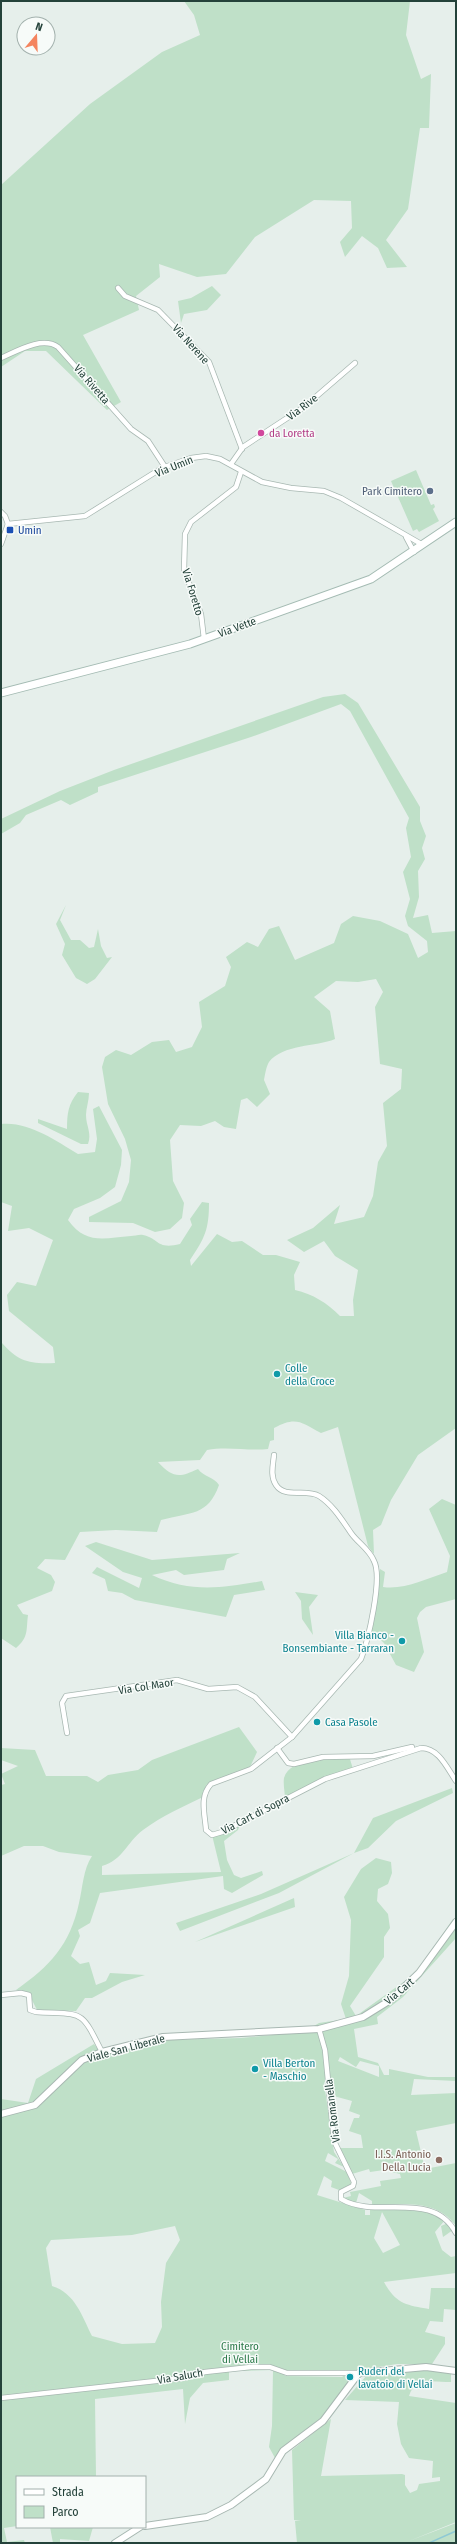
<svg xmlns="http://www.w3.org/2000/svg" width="457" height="2544" font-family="'Fira Sans Condensed',sans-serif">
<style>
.green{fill:#bfe0c8;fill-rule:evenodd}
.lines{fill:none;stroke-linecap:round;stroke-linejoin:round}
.stream{stroke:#8ec9d4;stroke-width:1.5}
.minor-casing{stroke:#a8b8b2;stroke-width:6}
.tertiary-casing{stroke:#a8b8b2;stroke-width:8}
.secondary-casing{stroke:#a4bbb3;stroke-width:9}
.minor{stroke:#fff;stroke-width:4.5}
.tertiary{stroke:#fff;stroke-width:6}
.secondary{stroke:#fff;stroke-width:7}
.hotel-dot{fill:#d1479c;stroke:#f7fbf9;stroke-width:1.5}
.service-dot{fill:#5c6f8a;stroke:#f7fbf9;stroke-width:1.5}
.transit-dot{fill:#1a4fb4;stroke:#f7fbf9;stroke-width:1.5}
.culture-dot{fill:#0f9aa8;stroke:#f7fbf9;stroke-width:1.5}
.education-dot{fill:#8d6e63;stroke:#f7fbf9;stroke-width:1.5}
.labels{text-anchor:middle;stroke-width:3;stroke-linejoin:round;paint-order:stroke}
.street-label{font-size:11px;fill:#24423a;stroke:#f7fbf9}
.hotel-label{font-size:11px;fill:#b23c85;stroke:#f7fbf9;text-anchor:start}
.service-label{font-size:11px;fill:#4e5e75;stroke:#f7fbf9;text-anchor:end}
.transit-label{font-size:11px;fill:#164399;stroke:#f7fbf9;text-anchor:start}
.culture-label{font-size:11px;fill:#0d838f;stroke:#f7fbf9;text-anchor:start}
.education-label{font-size:11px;fill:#785e54;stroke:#f7fbf9;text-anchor:end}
.park-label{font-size:11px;fill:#2d7a4b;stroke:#f7fbf9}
</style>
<rect width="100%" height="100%" fill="#e6efeb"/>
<g class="green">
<polygon points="184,1 410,1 406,35 421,79 431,74 429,128 420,128 408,209 386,240 407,267 387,268 378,248 362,236 345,257 340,242 352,228 351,201 314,200 255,237 226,274 197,277 159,264 160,277 136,296 139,310 83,335 121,402 107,410 46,351 25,351 1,367 1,185 90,104 162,52 200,35 194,15"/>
<polygon points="212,286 221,295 207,310 184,314 181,323 178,301 191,298"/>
<polygon points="416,470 431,505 434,504 435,507 433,509 439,521 419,532 417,529 413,531 391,481"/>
<path d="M345,694L358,703L420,807V821L426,836L422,848L425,859L418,871L419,897L413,918L428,915L432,933L456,931V1428L418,1455L391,1500L381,1525L373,1530L374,1554L368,1546L338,1427L321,1433C301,1422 296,1416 274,1428V1440L270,1441L268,1449C248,1451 227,1446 207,1450L200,1460L158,1462C173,1478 179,1478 198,1469C204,1477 214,1477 219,1485C208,1516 191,1512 161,1520L157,1532L116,1530L80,1532L65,1560L45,1559L37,1568L51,1575L55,1582L52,1591L17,1605L23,1614L28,1615C26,1630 29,1637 16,1648L1,1638V1342C19,1362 29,1364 55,1363L53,1347L9,1311L7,1295L17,1282L36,1286L53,1240L29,1228L8,1231L12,1206L1,1202V1124C28,1121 55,1140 78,1154L95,1152L97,1139L93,1109L99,1106L122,1150L121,1165L115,1187L100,1198L74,1209L68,1220C86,1245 104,1238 131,1236C134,1236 140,1234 143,1235C159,1238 156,1250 180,1244L192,1225L190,1219L202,1202L209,1203C209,1229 205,1238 190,1260L191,1266L217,1234L232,1242L242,1241L263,1255H276L300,1262L294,1275L295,1290C313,1294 327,1303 340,1316H354L353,1300L358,1270L335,1256L324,1241L304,1252L287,1240L313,1228L340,1205L334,1224L364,1217L373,1196L378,1162L387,1146L383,1103L401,1089L402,1069L380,1064L375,1007L383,992L376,979L358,982L336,981L314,997L330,1011L335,1039C316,1047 283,1044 269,1062C266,1067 265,1075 264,1080L270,1094L257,1107L247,1098L241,1100L236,1129L224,1127L215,1121L201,1126L180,1125L170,1140L173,1181L184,1203L182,1218L170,1229L155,1232L133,1223L89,1222V1217L121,1201L129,1182L131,1160L125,1139L108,1104L102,1067L105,1057L116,1050L131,1055L152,1042L169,1040L176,1052L192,1047L202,1027L199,1002L225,986L231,967L226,957L247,942L258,947L269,929L279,926L295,960L334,943L341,924L353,916L380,921L408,934L418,958L428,952L427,941L408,926L405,916L410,899L403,872L411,857L406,828L409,818L350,711L341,704L251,737L98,787V792L70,805L61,800L26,815L20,823L1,834V819L60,791L114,770L323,697Z"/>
<polygon points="66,905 60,920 71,940 80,940 89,948 94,947 98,929 101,946 107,958 112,957 95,979 87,984 76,978 62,955 65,944 56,924"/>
<path d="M78,1092L89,1093C89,1101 86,1108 86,1115C86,1126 92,1133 88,1144H81L38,1123V1119L67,1129C67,1114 68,1104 78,1092Z"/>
<path d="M442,1499L456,1505V1599L426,1607L420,1612L417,1618L424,1652L414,1672L396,1665L384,1643L369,1629L380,1569L385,1572L383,1587C404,1590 426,1579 447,1572L450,1556L429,1509Z"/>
<path d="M96,1542L152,1560L240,1553L227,1559L224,1570L184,1575L176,1570L152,1575C190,1593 222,1588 262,1581L265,1590L234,1595L226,1617L135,1600L122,1593L108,1591L105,1579L92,1573L97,1567L139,1588L142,1578L123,1572L85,1546Z"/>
<polygon points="295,1592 318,1595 309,1607 313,1635 302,1619 301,1601"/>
<path d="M239,1727L257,1752L250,1767L206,1785L203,1797C182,1807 162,1816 143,1830C127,1842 123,1860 102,1866V1875L221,1872L212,1835L241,1822L238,1830L224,1841L227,1860L234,1875L241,1878L262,1871L263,1875L232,1893L224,1889L223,1876L100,1893L90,1923L78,1930L80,1936L71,1956L80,1964L89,1962L96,1985L106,1981L110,1973L145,1975L122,1982L92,1998H85L76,2011L37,2010L28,1992L16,1990C50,1966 70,1945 79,1903C83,1886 83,1870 92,1856L59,1852L43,1846H24L1,1856V1785L5,1784L1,1774L18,1766L1,1760V1748L35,1750L46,1776H87L98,1782L108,1775L138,1770L152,1760Z"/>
<path d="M349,1756L353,1769L345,1771L285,1799C285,1793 283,1784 284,1778C290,1757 332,1758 349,1756Z"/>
<polygon points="452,1788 453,1793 396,1821 368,1848 354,1853 279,1893 180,1931 176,1923 261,1894 354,1853 373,1818"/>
<path d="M376,1858L391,1862L392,1873L388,1884L378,1889L377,1901L388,1914L390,1928L384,1937V1957L350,2006L356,2016L409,1978L421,1966L453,1919H456V1938L403,1997L377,2017L378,2024L354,2029L358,2057L378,2063L384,2075H389V2069L428,2077H456V2081L414,2079L411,2095L456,2093V2123L416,2131L425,2169L456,2163V2226C437,2199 402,2204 372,2205V2201L359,2193L356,2203L343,2198L351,2196L350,2192L381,2186L380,2181L401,2178L400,2174L392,2172L391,2163L384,2164V2170L370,2172L369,2169L352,2174L337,2148H363L361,2135L349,2131L354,2118H359L360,2115L349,2111L352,2101L330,2095L328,2078L324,2083L334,2152L344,2167L335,2163L338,2159L328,2153L325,2161L347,2172L352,2186L339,2190L331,2187L332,2181L324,2176L317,2195L365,2210V2215H370V2210C399,2206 419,2206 445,2220L435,2232L442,2250L451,2257L456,2256V2273L384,2282C396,2304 406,2305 429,2309L431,2288H456V2310L444,2309L443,2322L430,2321L425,2332L445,2337V2344L432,2364H397L347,2372H285L282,2368L285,2376L342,2377L348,2373L351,2379L321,2419L280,2450L275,2458L269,2447L272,2426L273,2370L229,2371V2380L203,2383L190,2398L185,2424L183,2389L95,2399L96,2477H17V2526L4,2528L7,2542L24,2540L25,2543H1V2099L28,2103L36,2079L94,2044L103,2056L165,2040L241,2038L304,2032L319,2023L346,2019L341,2004L349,1976L351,1920L344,1897L361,1869ZM340,2057L356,2067L360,2061L379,2066V2077L338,2061ZM382,2212L400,2245L383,2253L374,2238ZM175,2226L180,2240L166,2263L161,2302L162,2327L155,2343L122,2344L92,2336C82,2316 75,2293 52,2286L46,2248L51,2240L132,2235Z"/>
<polygon points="294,1898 295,1907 195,1942"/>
<polygon points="448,2223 453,2230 443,2237 441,2226"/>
<path d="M430,2369L451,2372V2382C434,2382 415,2376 409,2396L456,2403V2522L409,2541L456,2523V2543H297L295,2521H301L294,2520L292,2450L331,2419L321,2476L402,2474L405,2475V2485L410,2493L417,2490L419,2484L440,2481V2477L432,2478L433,2461L409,2458L401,2444L397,2424L399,2402L345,2400L368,2374Z"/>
<polygon points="50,2527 93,2527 89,2541 60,2539 60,2543 53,2543"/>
</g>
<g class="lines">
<polyline class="stream" points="429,2543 456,2531"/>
<defs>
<g id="minor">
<polyline points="118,288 125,296 158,310 209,362 242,449"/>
<path d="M1,358C17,351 42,336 58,347L131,429L148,441L165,467"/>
<polyline points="231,464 243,447 304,407 355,363"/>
<polyline points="1,512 5,516 8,524"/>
<polyline points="8,524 85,516 162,468 191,458 206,456 220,459 262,482 291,488 324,491 341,498 423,545"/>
<polyline points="406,537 414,552"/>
<polyline points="1,544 8,524"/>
<polyline points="204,639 201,614 184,570 185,534 191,522 236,487 241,472"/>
<path d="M274,1455C273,1465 270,1476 276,1485C285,1499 306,1488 319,1496C333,1505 342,1520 351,1533C358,1543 369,1549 374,1561C383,1578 368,1641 361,1659L292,1737L251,1769L211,1784C199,1797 205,1814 206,1830L212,1835L222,1832L325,1779L421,1748C439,1748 447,1768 456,1781"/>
<polyline points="67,1733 62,1703 66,1696 177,1680 208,1689 237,1687 255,1697 292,1737"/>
<polyline points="277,1748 288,1763 294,1764 323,1757 373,1756 412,1747"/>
<path d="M1,1995L21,1993L29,1995L30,2010L36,2012C84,2015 80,2008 102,2052"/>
<path d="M319,2029L325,2050L334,2141L354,2182L353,2186L341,2192V2199C377,2220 433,2189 456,2233"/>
<polyline points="1,2398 183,2378 205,2372 251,2367 270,2367 287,2373 359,2373"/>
</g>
<g id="tertiary">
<polyline points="1,2114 35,2105 82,2060 102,2052 163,2037 319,2029 363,2017 392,1999 419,1973 456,1922"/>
<polyline points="145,2526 207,2517 231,2505 266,2479 283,2451 323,2421 359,2373 426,2367 456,2371"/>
<polyline points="115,2543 140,2527"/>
</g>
<polyline id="secondary" points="1,693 190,644 371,579 456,522"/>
</defs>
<use href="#minor" class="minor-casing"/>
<use href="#tertiary" class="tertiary-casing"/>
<use href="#secondary" class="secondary-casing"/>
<use href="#minor" class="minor"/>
<use href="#tertiary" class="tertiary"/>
<use href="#secondary" class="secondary"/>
</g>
<circle class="hotel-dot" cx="261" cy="433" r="4"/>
<circle class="service-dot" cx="430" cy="491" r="4"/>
<rect class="transit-dot" x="6" y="526" width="8" height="8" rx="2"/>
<g class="culture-dot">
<circle cx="277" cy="1374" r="4"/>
<circle cx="402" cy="1641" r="4"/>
<circle cx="317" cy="1722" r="4"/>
<circle cx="255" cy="2069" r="4"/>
<circle cx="350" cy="2377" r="4"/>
</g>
<circle class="education-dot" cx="439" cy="2160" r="4"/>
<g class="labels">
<g class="street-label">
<text transform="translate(191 344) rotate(48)" y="4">Via Nerene</text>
<text transform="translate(92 384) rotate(49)" y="4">Via Rivetta</text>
<text transform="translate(302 407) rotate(-37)" y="4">Via Rive</text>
<text transform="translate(174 466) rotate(-22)" y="4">Via Umin</text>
<text transform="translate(193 592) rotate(73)" y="4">Via Foretto</text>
<text transform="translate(237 627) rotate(-20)" y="4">Via Vette</text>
<text transform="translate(146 1686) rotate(-9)" y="4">Via Col Maor</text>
<text transform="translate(255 1814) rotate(-27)" y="4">Via Cart di Sopra</text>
<text transform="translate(399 1991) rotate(-40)" y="4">Via Cart</text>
<text transform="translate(126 2048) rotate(-15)" y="4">Viale San Liberale</text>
<text transform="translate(332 2111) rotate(-97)" y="4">Via Romanella</text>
<text transform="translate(180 2376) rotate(-10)" y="4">Via Saluch</text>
</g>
<g class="hotel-label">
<text x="269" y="437">da Loretta</text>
</g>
<g class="service-label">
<text x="422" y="495">Park Cimitero</text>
</g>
<g class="transit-label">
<text x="18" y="534">Umin</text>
</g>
<g class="culture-label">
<text x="285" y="1372">Colle<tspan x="285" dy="13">della Croce</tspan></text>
<text x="394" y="1639" text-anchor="end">Villa Bianco -<tspan x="394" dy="13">Bonsembiante - Tarraran</tspan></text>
<text x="325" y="1726">Casa Pasole</text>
<text x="263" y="2067">Villa Berton<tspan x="263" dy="13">- Maschio</tspan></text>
<text x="358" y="2375">Ruderi del<tspan x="358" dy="13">lavatoio di Vellai</tspan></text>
</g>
<g class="education-label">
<text x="431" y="2158">I.I.S. Antonio<tspan x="431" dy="13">Della Lucia</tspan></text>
</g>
<g class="park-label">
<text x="240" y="2350">Cimitero<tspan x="240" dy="13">di Vellai</tspan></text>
</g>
</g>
<rect width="457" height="2544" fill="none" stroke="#24423a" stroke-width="4"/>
<rect x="16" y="2476" width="130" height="52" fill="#f7fbf9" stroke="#a3b1ad"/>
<rect x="24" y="2489" width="20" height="6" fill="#ffffff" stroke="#a3b1ad"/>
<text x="52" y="2496" font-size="12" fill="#24423a">Strada</text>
<rect x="24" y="2506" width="20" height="12" fill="#bfe0c8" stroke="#a3b1ad"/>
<text x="52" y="2516" font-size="12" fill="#24423a">Parco</text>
<g transform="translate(36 36) rotate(19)"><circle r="19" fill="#f7fbf9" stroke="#a3b1ad"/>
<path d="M0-3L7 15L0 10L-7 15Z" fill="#f4845f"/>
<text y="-6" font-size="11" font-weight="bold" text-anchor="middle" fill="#24423a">N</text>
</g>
</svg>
